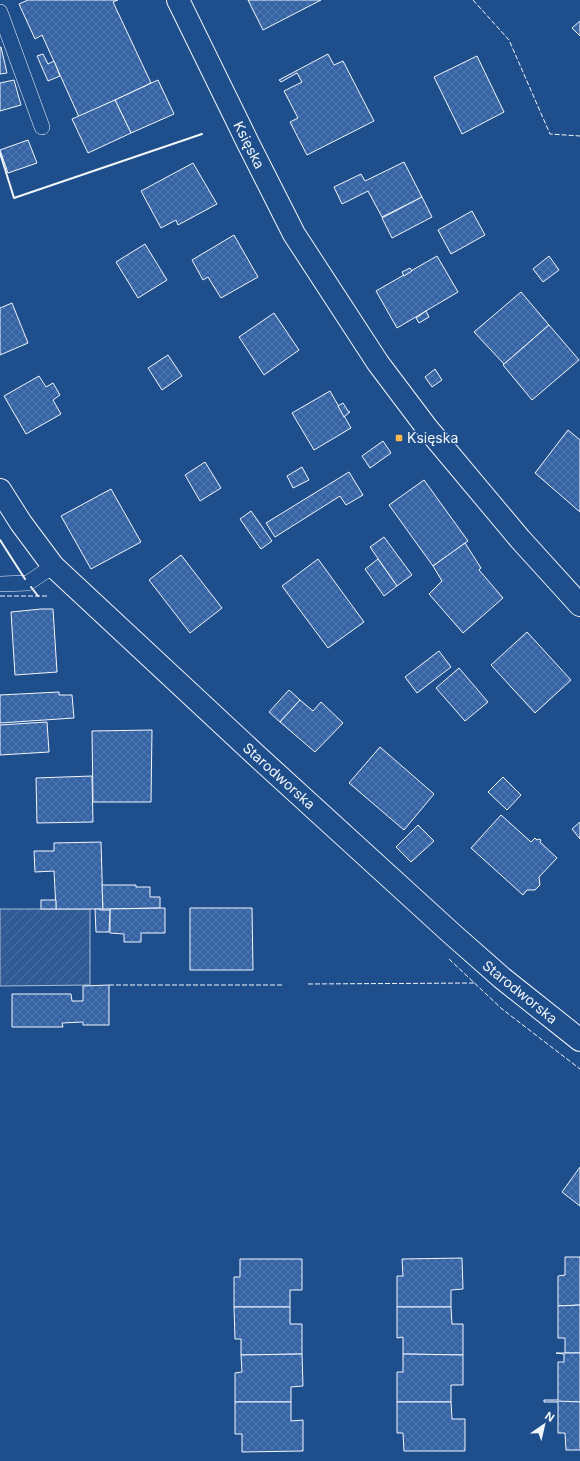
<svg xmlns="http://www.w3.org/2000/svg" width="580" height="1461" font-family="Inter,sans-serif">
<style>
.garden{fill:url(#garden-furrows);stroke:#a8bbd7}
.building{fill:url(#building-cross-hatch);stroke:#f2f6ff}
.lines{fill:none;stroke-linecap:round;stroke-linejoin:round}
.service-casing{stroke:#f2f6ff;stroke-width:16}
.minor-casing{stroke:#f2f6ff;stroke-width:24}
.service{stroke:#1f4e8c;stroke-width:15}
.minor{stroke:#1f4e8c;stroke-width:22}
.fence{stroke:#f2f6ff;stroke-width:1;stroke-dasharray:5 2;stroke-linecap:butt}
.wall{stroke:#f2f6ff;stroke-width:2}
.poi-dot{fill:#ffb74d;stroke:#1f4e8c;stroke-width:1.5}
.labels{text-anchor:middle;stroke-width:3;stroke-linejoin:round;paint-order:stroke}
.street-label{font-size:14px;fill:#f2f6ff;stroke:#1f4e8c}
.poi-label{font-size:14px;fill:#f2f6ff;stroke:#1f4e8c;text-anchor:start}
</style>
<defs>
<pattern id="garden-furrows" width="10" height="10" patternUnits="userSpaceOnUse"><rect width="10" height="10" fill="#305b95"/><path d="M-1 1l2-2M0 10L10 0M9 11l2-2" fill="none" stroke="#4e73a5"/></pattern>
<pattern id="building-cross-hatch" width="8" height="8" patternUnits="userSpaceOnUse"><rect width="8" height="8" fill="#3563a3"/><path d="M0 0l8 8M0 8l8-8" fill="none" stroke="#537ab1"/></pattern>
</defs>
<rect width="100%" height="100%" fill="#1f4e8c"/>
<polygon class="garden" points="0,909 90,909 90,985 0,986"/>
<g class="building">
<polygon points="28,0 118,0 113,2 151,83 79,117 42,35 35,39 19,4"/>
<polygon points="248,0 321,0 263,30"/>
<polygon points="580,21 580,36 572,28"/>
<polygon points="0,47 1,47 7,73 0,74"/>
<polygon points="43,54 48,64 54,61 60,76 48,81 37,56"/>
<polygon points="328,54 334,65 343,61 374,121 307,155 290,122 298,118 284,91 302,82 297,73 281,82 279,80"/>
<polygon points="477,56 504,112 462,134 434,77"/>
<polygon points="14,80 21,105 0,111 0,83"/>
<polygon points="158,80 174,114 131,133 115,100"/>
<polygon points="115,100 131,133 88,153 72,119"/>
<polygon points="28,140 37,163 8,173 0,150"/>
<polygon points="404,162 422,197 382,217 368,191 342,204 334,187 361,174 365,181"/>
<polygon points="193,163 217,204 178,225 176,220 161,228 141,191"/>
<polygon points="422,197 432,217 392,238 382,218"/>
<polygon points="472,211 485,235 451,254 438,230"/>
<polygon points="234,235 258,277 221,298 208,277 203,280 192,260"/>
<polygon points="145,244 167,280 138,298 116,262"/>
<polygon points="437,256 458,292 397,328 376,291"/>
<polygon points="549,256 559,270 543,282 533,269"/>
<polygon points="410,268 412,271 404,276 402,272"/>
<polygon points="521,292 549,325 504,364 474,332"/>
<polygon points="12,303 28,343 0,355 0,308"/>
<polygon points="426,311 429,317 419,323 416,318"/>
<polygon points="274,313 299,350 264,375 239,337"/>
<polygon points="549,325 579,360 532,400 503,365"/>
<polygon points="168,355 182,376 162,390 148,368"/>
<polygon points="435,369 442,380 432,387 425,377"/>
<polygon points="39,376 46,387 53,383 60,395 53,400 61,414 26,434 4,396"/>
<polygon points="330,391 351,428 314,450 292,413"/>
<polygon points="343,403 348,411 350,412 344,417 338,406"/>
<polygon points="568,430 580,440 580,512 535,473"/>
<polygon points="383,441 391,453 370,468 362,456"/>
<polygon points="205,462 221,488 200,501 185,475"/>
<polygon points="302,467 309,480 293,488 287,476"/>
<polygon points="349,472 363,495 346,505 340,496 275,537 266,523"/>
<polygon points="424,480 468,541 433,566 389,505"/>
<polygon points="111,489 141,542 91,569 61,516"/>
<polygon points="251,511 272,541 261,549 240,519"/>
<polygon points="384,537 412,575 397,586 370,547"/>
<polygon points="465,543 481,568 479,570 503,598 463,633 429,594 442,581 433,566"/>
<polygon points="181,555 222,608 190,633 149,580"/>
<polygon points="318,559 364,622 328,648 282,586"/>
<polygon points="378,559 397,586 384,596 365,569"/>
<polygon points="41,609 53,609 57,672 15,675 11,612"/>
<polygon points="527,632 571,680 535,713 491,665"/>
<polygon points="439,651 451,667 417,693 405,677"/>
<polygon points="459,668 488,702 465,721 436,688"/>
<polygon points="289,690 300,700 280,722 269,712"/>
<polygon points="59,692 59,695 72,695 74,718 0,723 0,695"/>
<polygon points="300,700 313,711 321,702 343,723 315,752 280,722"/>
<polygon points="47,722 49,752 0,755 0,725"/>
<polygon points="152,730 151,802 93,802 92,731"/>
<polygon points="380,747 434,794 404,830 349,783"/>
<polygon points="92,776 93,822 37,823 36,778"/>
<polygon points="503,777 521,795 507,810 488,792"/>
<polygon points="501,815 531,842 535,838 537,840 539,839 541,840 540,842 557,858 539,877 540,885 535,890 527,890 523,895 471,848"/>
<polygon points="580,822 580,839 572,829"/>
<polygon points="418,825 434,841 411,862 396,847"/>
<polygon points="101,842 103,909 56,909 54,871 35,872 34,851 54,851 54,843"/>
<polygon points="102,885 136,885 136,887 150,887 150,897 160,897 160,908 103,909"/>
<rect x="41" y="900" width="15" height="9"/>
<polygon points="165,908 165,933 141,933 141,942 124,942 124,934 110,933 110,909"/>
<polygon points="190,908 252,908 253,970 190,970"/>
<polygon points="95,909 100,909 100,910 110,910 109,932 96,932"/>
<polygon points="109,985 109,1025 83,1025 83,1022 62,1023 63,1027 12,1027 12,994 71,994 72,1001 83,1001 83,986"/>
<polygon points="580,1167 580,1206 562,1192"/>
<polygon points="565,1257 580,1257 580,1305 558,1306 558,1276 565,1275"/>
<polygon points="462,1258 463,1289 451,1290 451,1307 397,1307 397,1276 403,1276 402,1259"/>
<polygon points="240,1259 302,1259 302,1290 290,1290 290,1307 234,1307 234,1277 240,1277"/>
<polygon points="580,1305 580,1353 565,1353 565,1338 558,1338 558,1306"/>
<polygon points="234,1307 290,1307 290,1324 302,1324 302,1354 241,1355 241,1339 235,1339"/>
<polygon points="397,1307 451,1307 452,1324 463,1324 463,1355 403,1354 403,1337 397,1338"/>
<polygon points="556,1353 580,1353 580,1402 544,1402 544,1400 558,1400 558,1362 564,1362 564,1354"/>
<polygon points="302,1354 303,1386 291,1387 291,1402 235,1402 235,1373 242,1372 241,1355"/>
<polygon points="403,1354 463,1355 463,1385 451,1385 451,1402 397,1402 397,1372 403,1372"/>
<polygon points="558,1401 580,1402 580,1450 566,1450 565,1433 558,1433"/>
<polygon points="235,1402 291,1402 291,1421 303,1420 303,1451 242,1452 242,1434 235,1434"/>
<polygon points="397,1402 451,1402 452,1419 465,1419 465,1451 404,1451 403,1433 397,1433"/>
</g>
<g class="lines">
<defs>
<g id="service">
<polyline points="0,12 42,127"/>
<polyline points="0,584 28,583 53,566"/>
</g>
<g id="minor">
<polyline points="178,0 248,143 294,234 378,363 427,428 520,539 580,605"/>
<polyline points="0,490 21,523 53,566 257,756 451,933 502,978 580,1040"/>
</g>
</defs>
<use href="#service" class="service-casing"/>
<use href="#minor" class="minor-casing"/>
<use href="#service" class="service"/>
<use href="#minor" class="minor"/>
<g class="fence">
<polyline points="473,0 509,40 550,134 580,136"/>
<polyline points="0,596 49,596"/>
<polyline points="449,959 502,1009 580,1069"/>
<polyline points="308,984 475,983"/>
<polyline points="109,985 282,985"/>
</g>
<g class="wall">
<polyline points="0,153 14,198 202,134"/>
<polyline points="0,540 25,579"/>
<polyline points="31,587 38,596"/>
</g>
</g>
<rect class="poi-dot" x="395" y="434" width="8" height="8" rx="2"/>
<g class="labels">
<g class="street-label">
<text transform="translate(249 145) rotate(63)" y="5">Księska</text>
<text transform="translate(279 776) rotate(42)" y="5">Starodworska</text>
<text transform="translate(520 992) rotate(39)" y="5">Starodworska</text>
</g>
<g class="poi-label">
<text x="407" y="443">Księska</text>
</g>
</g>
<g transform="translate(544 1425) rotate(34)" stroke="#1f4e8c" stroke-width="3" paint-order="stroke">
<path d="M0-3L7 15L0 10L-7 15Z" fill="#f2f6ff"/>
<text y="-6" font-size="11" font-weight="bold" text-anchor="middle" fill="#f2f6ff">N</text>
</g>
</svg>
